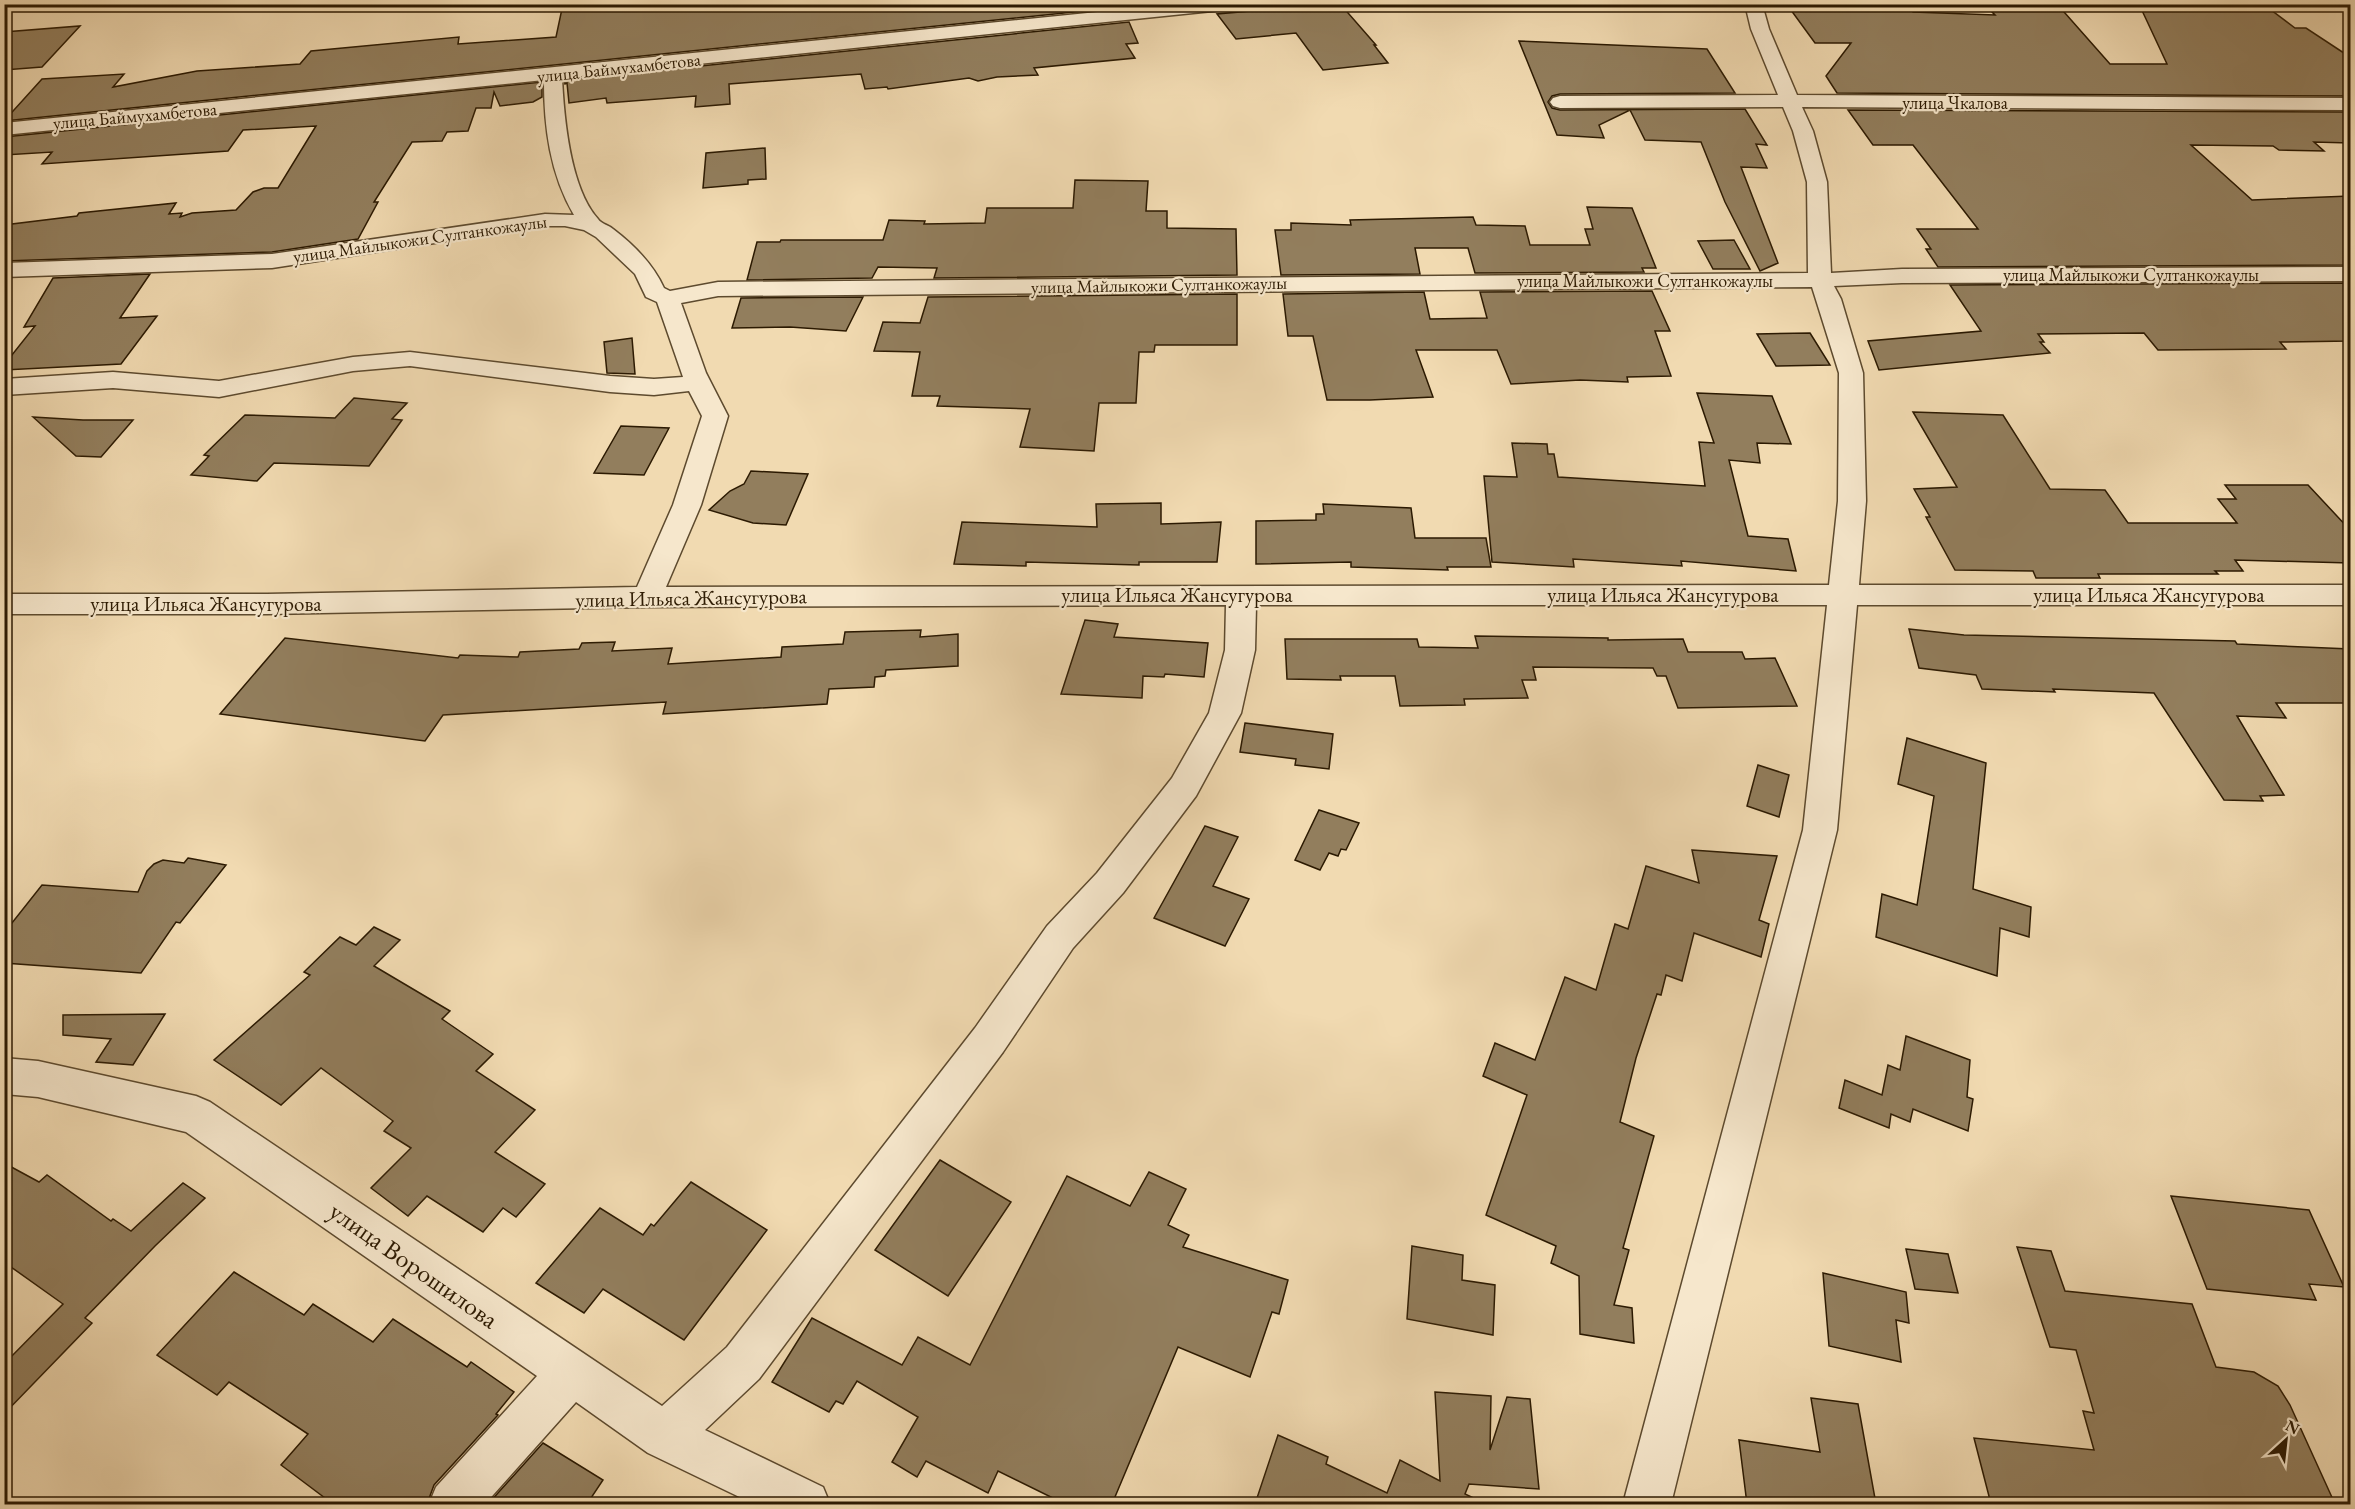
<svg xmlns="http://www.w3.org/2000/svg" width="2355" height="1509" font-family="'EB Garamond',serif">
<style>
.building{fill:#927e5d;stroke:#2c1a02;stroke-width:1.5}
.lines{fill:none;stroke-linecap:round;stroke-linejoin:round}
.minor-casing{stroke:#5d4a2e;stroke-width:3}
.minor{fill:#f6e7cc;fill-rule:evenodd}
.labels{text-anchor:middle;stroke-width:4.5;stroke-linejoin:round;paint-order:stroke}
.far-street-label{font-size:18px;fill:#2c1a02;stroke:#f6e7cc}
.street-label{font-size:21px;fill:#2c1a02;stroke:#f6e7cc}
.near-street-label{font-size:26px;fill:#2c1a02;stroke:#f6e7cc}
</style>
<rect width="100%" height="100%" fill="#f1dab1"/>
<filter id="stains"><feTurbulence type="fractalNoise" baseFrequency=".00333" numOctaves="4"/><feColorMatrix values="0 0 0 0 .2 0 0 0 0 .09 0 0 0 0 .02 0 0 0 .5 -.17"/></filter>
<radialGradient id="worn" r=".72"><stop offset=".6" stop-color="#630" stop-opacity="0"/><stop offset="1" stop-color="#630" stop-opacity=".3"/></radialGradient>
<g class="building">
<polygon points="563,4 1121,4 1123,7 4,121 42,79 124,74 113,87 197,71 300,64 311,51 459,37 458,44 556,37"/>
<polygon points="1335,4 1335,7 1342,6 1376,45 1374,45 1388,63 1323,70 1296,33 1236,39 1217,14"/>
<polygon points="1854,4 1907,4 1913,12 1995,15 1985,5 2057,4 2110,64 2167,64 2139,4 2263,4 2295,28 2306,28 2350,57 2350,96 1837,93 1826,76 1851,43 1815,43 1788,6 1856,7"/>
<polygon points="1129,22 1138,43 1126,44 1135,58 1034,68 1038,75 997,77 978,81 969,78 888,89 887,87 865,89 861,74 729,84 730,104 695,107 696,96 607,103 606,98 569,103 567,83 565,84 564,80"/>
<polygon points="80,26 42,67 4,70 4,32"/>
<polygon points="1519,41 1707,49 1735,93 1560,94 1552,96 1548,102 1552,108 1560,110 1745,109 1767,145 1756,144 1767,168 1741,167 1778,263 1760,271 1725,202 1701,142 1645,140 1630,110 1599,125 1604,138 1557,135"/>
<polygon points="542,82 542,97 533,102 500,106 494,92 491,108 476,108 468,131 447,132 442,141 412,142 374,202 378,202 358,239 272,252 4,261 4,225 77,216 79,213 176,203 169,214 182,213 180,217 192,213 236,210 253,192 264,188 278,188 316,126 243,130 228,151 42,164 52,152 4,155 4,137"/>
<polygon points="1848,110 2350,112 2350,143 2314,142 2324,151 2279,150 2273,146 2191,145 2252,200 2350,196 2350,265 1938,267 1926,249 1931,249 1917,229 1978,229 1913,145 1873,145"/>
<polygon points="765,148 766,179 748,180 748,184 703,188 706,153"/>
<polygon points="1075,180 1148,181 1146,211 1167,211 1167,228 1236,229 1237,275 934,278 937,268 878,267 872,278 747,280 757,242 780,242 781,240 883,240 889,220 925,221 924,224 985,223 987,208 1073,208"/>
<polygon points="1587,207 1632,208 1656,268 1642,268 1644,272 1475,273 1468,248 1415,248 1420,274 1281,275 1275,230 1291,230 1291,223 1351,225 1350,220 1473,217 1476,225 1525,226 1530,245 1590,245 1585,229 1593,229"/>
<polygon points="1734,240 1750,269 1713,269 1698,241"/>
<polygon points="150,274 120,318 157,316 121,364 4,370 4,365 35,326 24,327 53,278"/>
<polygon points="2350,283 2350,341 2280,342 2286,349 2158,350 2144,333 2038,334 2044,342 2040,342 2050,353 1879,370 1868,341 1981,331 1950,285"/>
<polygon points="1652,291 1670,331 1655,331 1671,376 1627,377 1628,382 1580,380 1511,384 1497,350 1416,350 1433,397 1370,400 1327,400 1313,336 1288,336 1283,294 1424,292 1430,319 1487,318 1480,292"/>
<polygon points="1237,294 1237,345 1155,345 1154,352 1139,352 1136,403 1099,403 1094,451 1020,447 1030,409 937,406 940,396 912,396 920,352 874,351 883,322 920,323 928,297"/>
<polygon points="863,297 846,331 790,327 732,328 741,298"/>
<polygon points="1810,333 1830,365 1776,366 1757,334"/>
<polygon points="632,338 635,374 607,373 604,342"/>
<polygon points="1697,393 1772,396 1791,444 1757,443 1760,463 1729,460 1748,536 1788,539 1796,571 1681,561 1682,566 1573,559 1574,567 1492,562 1484,476 1517,477 1512,443 1547,444 1548,454 1554,454 1558,477 1705,486 1699,442 1714,443"/>
<polygon points="354,398 407,403 392,419 402,420 369,466 274,463 257,481 191,475 209,456 204,455 245,415 335,418"/>
<polygon points="1913,412 2003,415 2050,489 2105,490 2128,523 2237,523 2218,499 2236,499 2225,485 2308,485 2350,530 2350,563 2235,560 2243,571 2215,571 2218,574 2098,574 2100,578 2036,578 2033,571 1955,570 1926,517 1930,517 1914,489 1957,487"/>
<polygon points="33,417 83,420 133,420 101,457 76,456"/>
<polygon points="621,426 669,428 644,475 594,473"/>
<polygon points="751,471 808,474 786,525 753,523 709,510 730,491 744,484"/>
<polygon points="1161,503 1161,524 1221,522 1217,562 1139,562 1139,565 1026,562 1026,566 954,564 962,522 1097,527 1096,504"/>
<polygon points="1323,504 1411,508 1415,538 1486,538 1491,567 1447,567 1448,570 1351,567 1351,562 1256,564 1256,521 1316,520 1316,514 1324,514"/>
<polygon points="1085,620 1118,624 1114,637 1208,643 1204,677 1165,674 1164,677 1143,676 1142,698 1061,694"/>
<polygon points="1909,629 1964,635 2235,641 2237,644 2350,649 2350,703 2276,703 2286,718 2237,716 2284,795 2260,796 2263,801 2224,800 2154,693 2053,689 2055,692 1982,689 1976,675 1919,668"/>
<polygon points="921,630 920,637 958,634 958,666 886,670 885,676 875,677 874,687 829,689 827,704 663,714 666,702 443,715 425,741 220,714 285,638 458,658 460,655 518,657 520,652 579,649 582,643 615,642 612,651 672,648 668,664 781,657 782,647 843,644 845,632"/>
<polygon points="1475,636 1608,638 1608,640 1683,639 1688,652 1742,652 1745,659 1775,658 1797,706 1678,708 1666,676 1657,676 1653,668 1533,667 1536,680 1522,680 1528,698 1464,699 1465,705 1400,706 1395,676 1340,676 1341,680 1287,679 1285,639 1417,639 1419,647 1478,648"/>
<polygon points="1245,723 1333,734 1329,769 1295,765 1296,759 1240,752"/>
<polygon points="1907,738 1986,763 1973,889 2031,907 2029,937 2000,928 1997,976 1876,937 1882,894 1917,905 1934,796 1898,784"/>
<polygon points="1758,765 1789,775 1779,817 1747,806"/>
<polygon points="1319,810 1359,823 1346,850 1341,849 1338,856 1329,853 1320,870 1295,860"/>
<polygon points="1205,826 1238,837 1213,886 1249,899 1225,946 1154,918"/>
<polygon points="1692,850 1777,856 1759,920 1769,924 1761,957 1694,933 1682,981 1666,975 1661,995 1657,994 1636,1058 1620,1122 1654,1136 1623,1248 1629,1250 1614,1305 1632,1308 1634,1343 1580,1334 1579,1276 1551,1263 1556,1246 1486,1215 1527,1095 1483,1076 1495,1043 1535,1060 1565,977 1596,990 1615,924 1628,929 1646,866 1699,883"/>
<polygon points="188,858 226,865 180,923 176,922 141,973 4,963 4,933 42,885 138,892 147,871 154,864 163,860 184,863"/>
<polygon points="374,927 400,940 374,966 450,1011 442,1019 493,1054 476,1071 535,1110 495,1152 545,1184 516,1217 503,1208 483,1232 427,1196 408,1216 371,1188 411,1148 384,1131 393,1121 321,1068 281,1105 214,1060 310,975 304,972 340,937 356,945"/>
<polygon points="165,1014 133,1065 96,1062 111,1039 63,1035 63,1015"/>
<polygon points="1906,1036 1970,1060 1967,1097 1973,1099 1968,1131 1913,1109 1910,1122 1891,1114 1889,1128 1839,1108 1845,1080 1882,1095 1888,1065 1900,1070"/>
<polygon points="940,1160 1011,1202 948,1296 875,1250"/>
<polygon points="4,1163 39,1182 47,1175 111,1221 113,1219 131,1231 183,1183 205,1198 155,1246 85,1318 92,1323 4,1414 4,1364 63,1304 4,1262"/>
<polygon points="1149,1172 1186,1189 1168,1225 1189,1235 1183,1247 1288,1280 1279,1314 1272,1312 1250,1377 1178,1347 1112,1504 1065,1504 998,1471 988,1493 926,1461 917,1477 892,1462 918,1417 857,1381 843,1404 836,1401 829,1412 772,1382 812,1318 902,1365 918,1337 970,1365 1067,1176 1130,1206"/>
<polygon points="691,1182 767,1230 684,1340 603,1289 584,1313 536,1283 600,1208 643,1235 651,1224 654,1226"/>
<polygon points="2171,1196 2309,1210 2344,1287 2309,1284 2316,1300 2207,1289"/>
<polygon points="1412,1246 1463,1255 1462,1280 1495,1285 1493,1335 1407,1319"/>
<polygon points="2017,1247 2051,1251 2065,1291 2192,1304 2216,1367 2254,1372 2278,1386 2290,1405 2335,1504 1991,1504 1974,1438 2094,1450 2083,1411 2094,1413 2076,1350 2050,1347"/>
<polygon points="1906,1249 1948,1254 1958,1293 1915,1289"/>
<polygon points="234,1272 304,1315 313,1304 373,1342 393,1319 467,1367 471,1362 514,1392 496,1414 498,1415 434,1485 427,1504 333,1504 281,1465 308,1434 229,1382 217,1395 157,1355"/>
<polygon points="1823,1273 1906,1292 1909,1323 1896,1320 1901,1362 1829,1346"/>
<polygon points="1435,1392 1491,1396 1490,1450 1507,1397 1530,1399 1539,1489 1469,1484 1465,1494 1486,1504 1255,1504 1278,1435 1328,1457 1326,1464 1387,1493 1400,1460 1440,1481"/>
<polygon points="1811,1398 1858,1404 1876,1504 1747,1504 1739,1440 1820,1452"/>
<polygon points="543,1443 603,1480 587,1504 488,1504"/>
</g>
<g class="lines">
<defs>
<path id="minor" d="M1176,4H1240L1232,9L562,78C564,118 570,188 598,219C601,224 609,225 613,229C634,245 653,264 664,288L670,291L718,282L1808,273L1807,182L1793,131L1783,107L1560,108L1553,106L1550,102L1553,98L1560,96L1778,95L1751,29L1745,4H1762L1769,29L1797,95L2350,98V110L1802,107L1813,131L1827,182L1831,273L1902,269L2350,267V281L1902,283L1834,286L1841,299L1863,373L1866,501L1859,585H2350V605H1857L1837,830L1671,1504H1623L1803,830L1827,605H1256L1255,650L1241,713L1196,796L1123,893L1073,948L1003,1052L759,1379L705,1430L823,1487L830,1504H754L648,1453L576,1402L485,1504H429L436,1487L537,1376L186,1132L38,1097L4,1094V1058L38,1061L196,1096L210,1102L662,1406L727,1347L975,1028L1047,926L1097,873L1172,778L1209,713L1225,650L1226,605L647,607L267,614H4V594H267L637,587L673,505L702,416L689,391L654,395L610,392L410,366L353,371L219,397L113,388L4,395V379L113,372L219,381L353,357L410,352L610,376L654,379L683,377L657,302L646,297L635,274L596,237L584,230L565,226H545L272,268L4,277V263L272,254L545,214L574,215C550,174 544,127 544,80L4,135V123ZM1812,287L1839,373L1838,501L1829,585L666,587L701,505L728,416L706,373L681,303L718,296Z"/>
</defs>
<use href="#minor" class="minor-casing"/>
<use href="#minor" class="minor"/>
</g>
<g class="labels">
<g class="far-street-label">
<text transform="translate(619 68) rotate(-6)" y="6">улица Баймухамбетова</text>
<text x="1955" y="109">улица Чкалова</text>
<text transform="translate(135 116) rotate(-5)" y="6">улица Баймухамбетова</text>
<text transform="translate(420 239) rotate(-8)" y="6">улица Майлыкожи Султанкожаулы</text>
<text x="2131" y="281">улица Майлыкожи Султанкожаулы</text>
<text x="1645" y="287">улица Майлыкожи Султанкожаулы</text>
<text transform="translate(1159 285) rotate(-1)" y="6">улица Майлыкожи Султанкожаулы</text>
</g>
<g class="street-label">
<text x="1177" y="602">улица Ильяса Жансугурова</text>
<text x="1663" y="602">улица Ильяса Жансугурова</text>
<text x="2149" y="602">улица Ильяса Жансугурова</text>
<text transform="translate(691 598) rotate(-1)" y="7">улица Ильяса Жансугурова</text>
<text x="206" y="611">улица Ильяса Жансугурова</text>
</g>
<g class="near-street-label">
<text transform="translate(414 1265) rotate(35)" y="9">улица Ворошилова</text>
</g>
</g>
<rect width="2355" height="1509" fill="none" stroke="#f1dab1" stroke-width="24"/>
<rect x="6" y="6" width="2343" height="1497" fill="none" stroke="#2c1a02" stroke-width="3"/>
<rect x="12" y="12" width="2331" height="1485" fill="none" stroke="#2c1a02" stroke-width="1.5"/>
<g transform="translate(2286 1440) rotate(27)" stroke="#f6e7cc" stroke-width="4.5" paint-order="stroke">
<path d="M0-4.5L10 22L0 15L-10 22Z" fill="#2c1a02"/>
<text y="-9" font-size="16" font-weight="bold" text-anchor="middle" fill="#2c1a02">N</text>
</g>
<rect width="100%" height="100%" filter="url(#stains)"/>
<rect width="100%" height="100%" fill="url(#worn)"/>
</svg>
